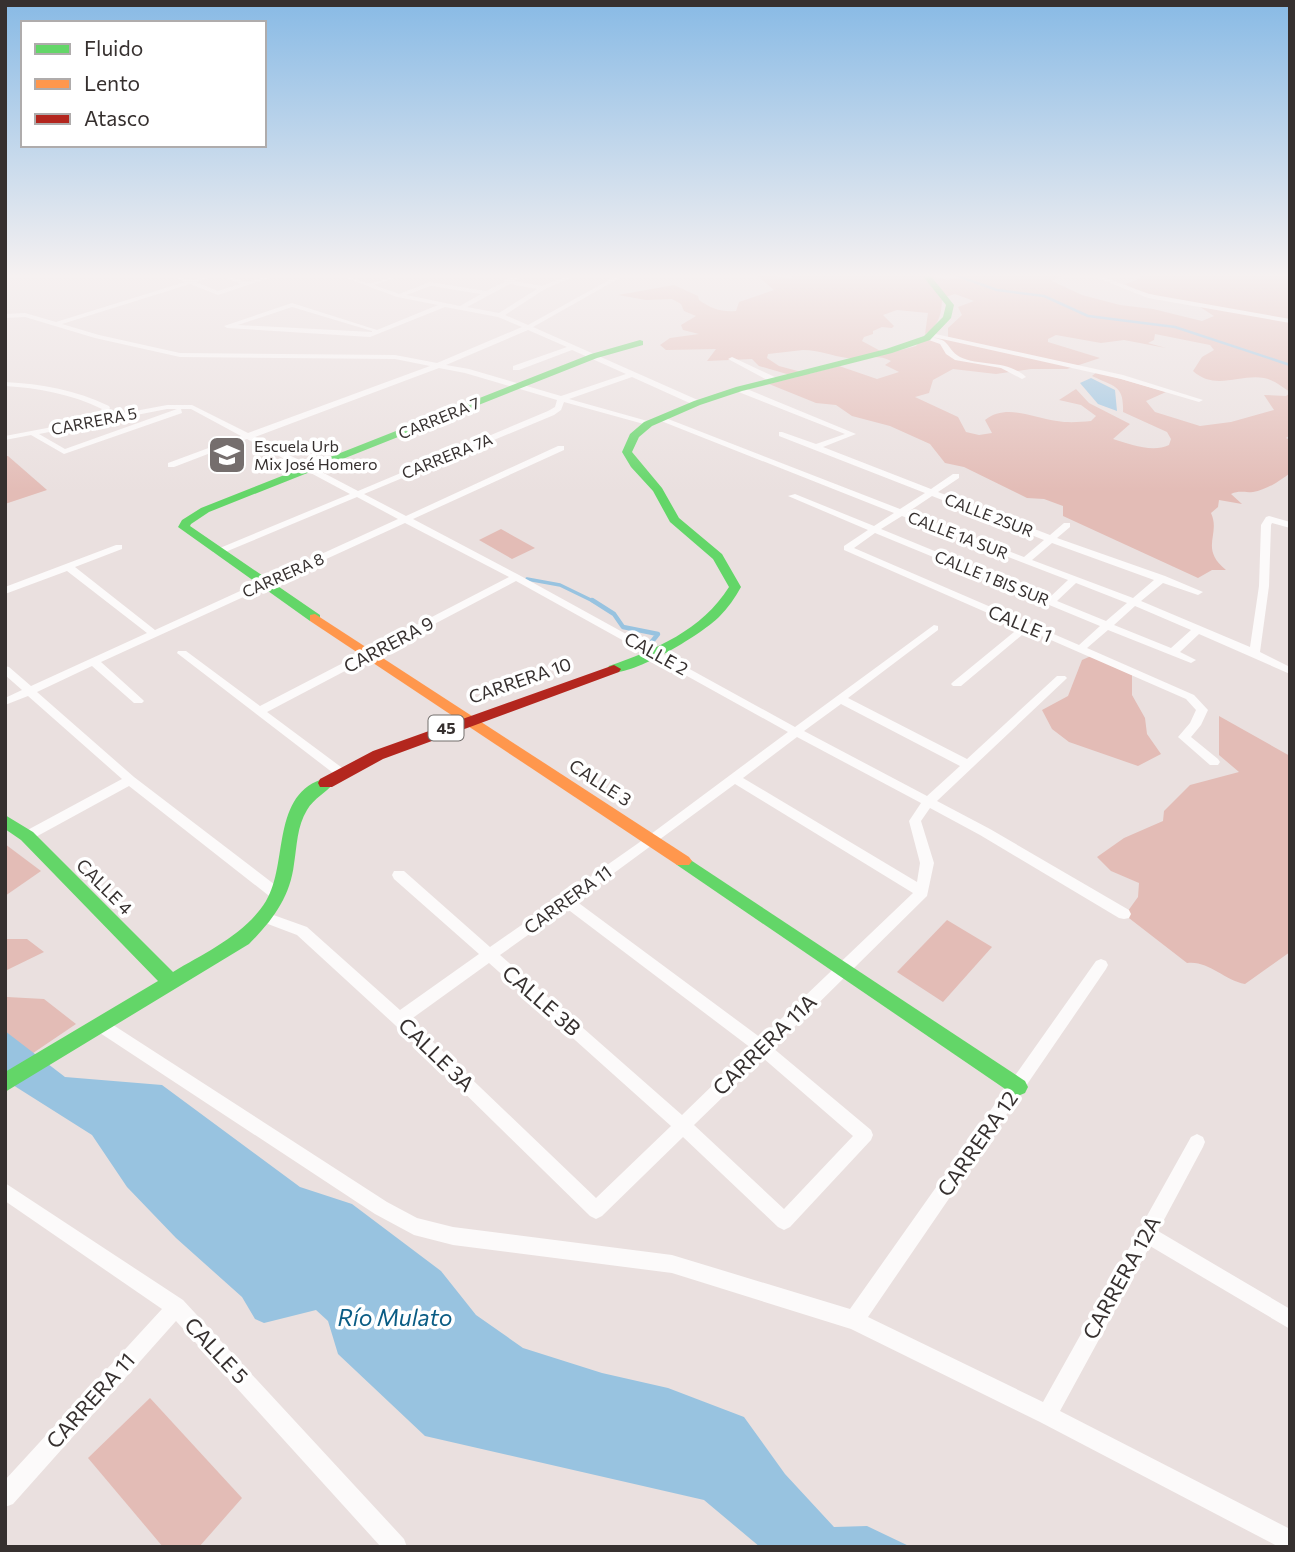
<svg xmlns="http://www.w3.org/2000/svg" width="1295" height="1552" font-family="Commissioner,sans-serif">
<style>
.green{fill:#e3bcb6;fill-rule:evenodd}
.water{fill:#98c3e0}
.lines{fill:none;stroke-linecap:round;stroke-linejoin:round}
.stream-far2{stroke:#98c3e0;stroke-width:2.5}
.stream-far1{stroke:#98c3e0;stroke-width:3.5}
.stream{stroke:#98c3e0;stroke-width:4.5}
.street{fill:#fcfafa;fill-rule:evenodd}
.fast{fill:#63d668;fill-rule:evenodd}
.slow{fill:#ff974d;fill-rule:evenodd}
.jam{fill:#b3261e;fill-rule:evenodd}
.labels{text-anchor:middle;stroke-width:7;stroke-linejoin:round;paint-order:stroke}
.far-street-label{font-size:16px;fill:#36302f;stroke:#fff}
.far-poi-label{font-size:16px;fill:#36302f;stroke:#fff;text-anchor:start}
.shield{fill:#fff;stroke:#726e6d;stroke-width:2}
.shield-label{font-size:16px;font-weight:bold;fill:#36302f}
.street-label{font-size:18px;fill:#36302f;stroke:#fff}
.near-street-label{font-size:21px;fill:#36302f;stroke:#fff}
.near-water-label{font-size:23px;font-style:italic;fill:#0a5c84;stroke:#fff}
</style>
<rect width="100%" height="100%" fill="#eae0df"/>
<g class="green">
<path d="M757,275L792,278L790,275H928L947,280L973,275H1064L1052,281L1082,295L1120,305L1153,309L1202,321L1214,316L1197,305L1137,291L1125,284L1139,279L1140,276L1136,275H1290V392C1282,387 1274,380 1264,378C1239,374 1215,391 1193,371L1202,357L1214,350L1210,345L1155,334L1154,340L1148,343L1166,348L1124,340L1101,343L1056,335L1048,339V342L1100,358L1067,369H1031L996,374L953,369L933,380L929,393L915,397L958,417L966,432L979,435L992,433L985,420C1006,403 1034,418 1057,421C1068,423 1080,422 1091,421L1096,416L1081,405L1059,400L1076,389L1089,403L1130,424L1113,439C1130,444 1152,453 1169,445L1171,439L1167,432L1123,412C1124,385 1115,387 1092,376L1097,372L1166,392L1146,401L1155,412L1200,426L1231,422L1274,410L1264,395L1286,396L1290,393V435L1286,438L1290,440V473C1280,481 1266,490 1253,492C1244,493 1240,490 1231,494L1242,504L1219,500L1218,507L1211,513C1221,535 1199,548 1226,570H1212L1198,578L1063,516V506L1044,499L1027,498L964,467L945,463L930,444L890,426L852,416L836,405L816,403L769,384L797,377L759,366L752,359L707,361L716,349L666,350L660,345L670,338L699,334L683,330L681,325L696,316L684,311L681,304L672,299L646,300L618,295L674,285L698,296L699,300C712,309 720,312 736,311L739,302L774,290ZM955,294L974,301L958,307L962,315L948,328V338L921,340L916,346L886,354L862,341L864,337L873,334V331L882,327L892,328L894,326L883,315L897,310L928,313L925,334C939,327 942,312 942,298ZM803,350C819,350 832,356 847,358C862,360 876,353 891,361L885,365L899,372L877,379L839,366L809,374L779,366L767,358L768,354Z"/>
<polygon points="5,456 8,456 47,490 5,504"/>
<polygon points="501,529 535,548 512,559 479,540"/>
<polygon points="1091,656 1132,675 1132,695 1145,718 1147,734 1161,754 1138,766 1069,742 1052,729 1042,710 1068,696 1082,660"/>
<path d="M1219,716L1290,756V952L1245,984C1224,980 1208,960 1187,963L1125,915L1138,897L1139,883L1111,871L1097,857L1124,838L1163,821L1164,811L1190,785L1239,772L1219,755Z"/>
<polygon points="5,844 41,871 5,896"/>
<polygon points="947,920 992,947 943,1002 897,972"/>
<polygon points="5,939 27,939 44,952 7,970 7,997 44,999 76,1024 11,1068 5,1056"/>
<polygon points="150,1398 242,1498 199,1547 163,1547 88,1458"/>
</g>
<g class="water">
<polygon points="1091,378 1115,390 1117,411 1098,404 1080,383"/>
<polygon points="5,1031 65,1077 162,1085 300,1187 352,1204 441,1271 476,1315 523,1348 602,1373 668,1388 744,1417 785,1474 834,1527 867,1526 911,1547 760,1547 704,1500 425,1436 338,1354 328,1321 316,1310 264,1323 255,1319 242,1297 176,1238 127,1187 92,1135 5,1080"/>
</g>
<g class="lines">
<polyline class="stream-far2" points="955,275 997,290 1044,296 1088,316 1175,327 1290,365"/>
<polyline class="stream-far1" points="527,579 560,585 595,602"/>
<polyline class="stream" points="592,600 614,614 623,627 658,634 650,644"/>
<g class="street">
<path d="M169,275C177,275 185,280 193,280C201,279 208,275 217,275L196,282L218,291L240,284L220,275C230,275 240,282 249,281C259,280 267,274 278,275L218,295L190,284L62,324L99,335L180,353L395,355L437,363L522,327L498,317L445,307L370,337L227,328L224,326L292,303L377,330L438,305L397,297L338,275C349,275 358,282 368,283C379,283 392,275 404,275L374,285L399,294L430,282L486,291L504,282V280L517,275H524L515,281L542,286L570,275H577L545,289L505,315L528,325L618,275H625L533,327L700,401V405H694L632,377L569,399L651,422V426L564,402L561,410L554,415L364,494L406,516L558,446H564V450L413,519L519,575L795,727L934,625L938,626V630L848,698L967,759L1057,676H1065L1067,678L1065,680L937,801L990,829L1129,910L1131,914L1129,918L1124,919L1119,918L980,835L930,808L921,821L934,863L927,896L773,1048L871,1130L873,1135L871,1140L790,1227L784,1230L778,1227L683,1137L602,1216L596,1219L590,1216L394,1024L297,935L260,921L258,917L260,913L265,912L307,927L400,1010L479,954L394,879L392,875L394,871H404L490,947L647,837L788,732L516,581L267,712L345,770L347,773L345,776H337L177,653L178,651H186L260,706L509,577L405,523L101,662L142,699L144,701L142,703H134L92,666L37,692L134,777L283,891L285,895L283,899H273L129,786L32,839H22L20,836L22,833L122,779L28,696L5,705V698L22,690L5,675V666L9,667L31,686L147,633L67,571L5,594V587L116,545H122V549L75,567L155,630L398,519L357,497L218,555L213,552L215,550L350,494L247,439L174,467H168V463L241,436L191,409H181L182,413L64,454L31,435L5,440V436L89,420L102,409C71,394 39,388 5,386V382C42,384 76,390 109,406L110,408L103,417L167,405H192L248,433L430,366L395,359L180,357L95,338L25,317L5,318V314L25,313L56,322L185,282ZM510,284L537,289L499,313L467,307ZM431,286L481,294L460,306L406,295ZM292,307L372,331V332L238,325ZM528,330L567,347L513,366V370H519L572,350L626,374L561,396L469,369L446,365ZM439,368L465,373L557,400L555,407L548,411L358,491L255,437ZM167,409H177L65,449L39,434ZM841,704L960,766L927,796L804,731ZM797,737L921,803L909,821L920,863L917,882L743,778ZM735,784L913,893L761,1038L576,901ZM566,908L751,1048L682,1115L500,955ZM489,963L671,1126L596,1198L410,1020ZM763,1058L853,1136L784,1209L694,1125Z"/>
<polygon points="1090,275 1098,275 1149,294 1290,319 1290,323 1148,298"/>
<path d="M931,333L1123,375L1203,400L1199,402L1121,379L933,337C936,339 941,339 944,341C950,346 952,353 960,357C982,367 1006,359 1026,377L1022,379L1001,368L955,360L946,354L940,344L926,339V337Z"/>
<polygon points="732,357 777,378 778,380 771,382 730,360 728,359"/>
<path d="M736,387H742L856,434L823,447L931,489L953,474H959V478L938,492L1050,535L1064,523H1070V527L1057,538L1165,576L1203,592L1198,595L1163,583L1141,601L1250,647L1259,586L1261,525L1266,517L1269,516L1290,522V528L1272,523L1271,525L1269,586L1260,652L1290,667V674L1199,634L1180,652L1196,660L1191,663L1108,630L1087,648L1194,695L1208,710L1201,725L1191,737L1218,759L1220,762L1218,765H1210L1178,737L1190,723L1196,710L1186,699L1028,630L961,686H953L951,684L953,682L1020,627L844,550V546L868,530L788,496L795,494L874,526L894,513L656,419L663,417L900,509L925,493L779,436V432H782L816,444L845,434L736,391ZM932,496L1044,540L1024,557L908,512ZM902,516L1068,580L1049,598L881,529ZM875,533L1100,626L1079,645L854,548ZM1052,543L1154,580L1133,598L1032,560ZM1076,583L1127,603L1106,621L1057,601ZM1135,606L1191,630L1171,648L1114,625Z"/>
<polygon points="1101,959 1106,961 1108,965 1106,969 868,1317 1043,1402 1191,1137 1197,1134 1203,1137 1205,1142 1203,1147 1158,1231 1290,1309 1290,1329 1150,1246 1060,1411 1290,1529 1290,1547 1279,1547 1040,1422 851,1329 672,1273 453,1245 414,1235 375,1214 97,1031 94,1026 97,1021 102,1020 107,1021 387,1202 417,1218 453,1227 672,1255 850,1309 1096,961"/>
<polygon points="5,1183 183,1300 404,1539 407,1547 381,1547 176,1321 13,1504 5,1507 5,1480 162,1309 5,1201"/>
</g>
<g class="fast">
<path d="M922,275H930L954,305L951,318L930,340L892,353L742,391L700,405L652,426L639,437L632,452L662,488L679,518L722,554L741,587C735,598 728,608 719,617C702,634 632,677 609,672L607,669L609,666C655,650 702,630 729,587L713,559L670,522L653,491L631,467L622,452L630,434L644,422L694,401L736,387L886,349L924,336L943,317L946,305Z"/>
<polygon points="640,340 643,341 643,345 597,358 209,512 191,524 190,526 320,615 320,621 310,621 178,527 182,520 201,508 591,354"/>
<path d="M326,778L334,783C326,793 314,798 307,810C297,826 297,846 294,864C290,897 273,920 249,944L5,1092V1072L158,981L21,840L5,829V815L33,832L173,972C206,952 245,935 266,901C289,864 270,793 326,778Z"/>
<polygon points="683,855 1025,1081 1028,1087 1025,1093 1018,1096 1011,1093 677,865 674,861 677,857"/>
</g>
<polygon class="slow" points="315,614 689,857 692,861 689,865 677,865 310,621 310,615"/>
<polygon class="jam" points="614,665 621,669 619,672 383,759 332,787 320,787 318,783 320,779 373,751"/>
</g>
<linearGradient id="sky" x2="0" y2="1"><stop stop-color="#88bae5"/><stop offset="0.56" stop-color="#f6f1f1"/><stop offset="1" stop-color="#f6f1f1" stop-opacity="0"/></linearGradient>
<rect width="1295" height="492" fill="url(#sky)"/>
<defs>
<symbol id="school-square" viewBox="-11 -11 22 22"><rect x="-9" y="-9" width="18" height="18" rx="4" fill="#756e6d" stroke="#fff"/><path d="M0-5L7-2L0 1L-7-2ZM-4 1L0 2.5L4 1V4Q0 6-4 4Z" fill="#fff"/></symbol>
</defs>
<g fill-rule="evenodd">
<use href="#school-square" x="205" y="433" width="44" height="44"/>
</g>
<g class="labels">
<g class="far-street-label">
<text transform="translate(439 418) rotate(-22)" y="6">CARRERA 7</text>
<text transform="translate(94 421) rotate(-11)" y="6">CARRERA 5</text>
<text transform="translate(447 456) rotate(-22)" y="6">CARRERA 7A</text>
<text transform="translate(989 515) rotate(21)" y="6">CALLE 2SUR</text>
<text transform="translate(958 535) rotate(21)" y="6">CALLE 1A SUR</text>
<text transform="translate(283 575) rotate(-24)" y="6">CARRERA 8</text>
<text transform="translate(992 578) rotate(22)" y="6">CALLE 1 BIS SUR</text>
</g>
<g class="far-poi-label">
<text x="254" y="452">Escuela Urb<tspan x="254" dy="18">Mix José Homero</tspan></text>
</g>
<rect class="shield" x="428.5" y="715.5" width="35" height="25" rx="5"/>
<g class="shield-label">
<text x="446" y="734">45</text>
</g>
<g class="street-label">
<text transform="translate(1020 624) rotate(23)" y="6">CALLE 1</text>
<text transform="translate(389 645) rotate(-28)" y="6">CARRERA 9</text>
<text transform="translate(656 654) rotate(29)" y="6">CALLE 2</text>
<text transform="translate(520 681) rotate(-19)" y="6">CARRERA 10</text>
<text transform="translate(600 783) rotate(33)" y="6">CALLE 3</text>
<text transform="translate(104 887) rotate(45)" y="6">CALLE 4</text>
<text transform="translate(568 900) rotate(-36)" y="6">CARRERA 11</text>
</g>
<g class="near-street-label">
<text transform="translate(541 1001) rotate(41)" y="7">CALLE 3B</text>
<text transform="translate(765 1045) rotate(-44)" y="7">CARRERA 11A</text>
<text transform="translate(436 1055) rotate(44)" y="7">CALLE 3A</text>
<text transform="translate(978 1144) rotate(-55)" y="7">CARRERA 12</text>
<text transform="translate(1122 1278) rotate(-61)" y="7">CARRERA 12A</text>
<text transform="translate(216 1351) rotate(47)" y="7">CALLE 5</text>
<text transform="translate(91 1401) rotate(-48)" y="7">CARRERA 11</text>
</g>
<g class="near-water-label">
<text x="395" y="1326">Río Mulato</text>
</g>
</g>
<rect width="1295" height="1552" fill="none" stroke="#36302f" stroke-width="14"/>
<rect x="21" y="21" width="245" height="126" fill="#ffffff" stroke="#afacac" stroke-width="2"/>
<rect x="35" y="44" width="35" height="10" fill="#63d668" stroke="#afacac" stroke-width="2"/>
<text x="84" y="56" font-size="21" fill="#36302f">Fluido</text>
<rect x="35" y="79" width="35" height="10" fill="#ff974d" stroke="#afacac" stroke-width="2"/>
<text x="84" y="91" font-size="21" fill="#36302f">Lento</text>
<rect x="35" y="114" width="35" height="10" fill="#b3261e" stroke="#afacac" stroke-width="2"/>
<text x="84" y="126" font-size="21" fill="#36302f">Atasco</text>
</svg>
